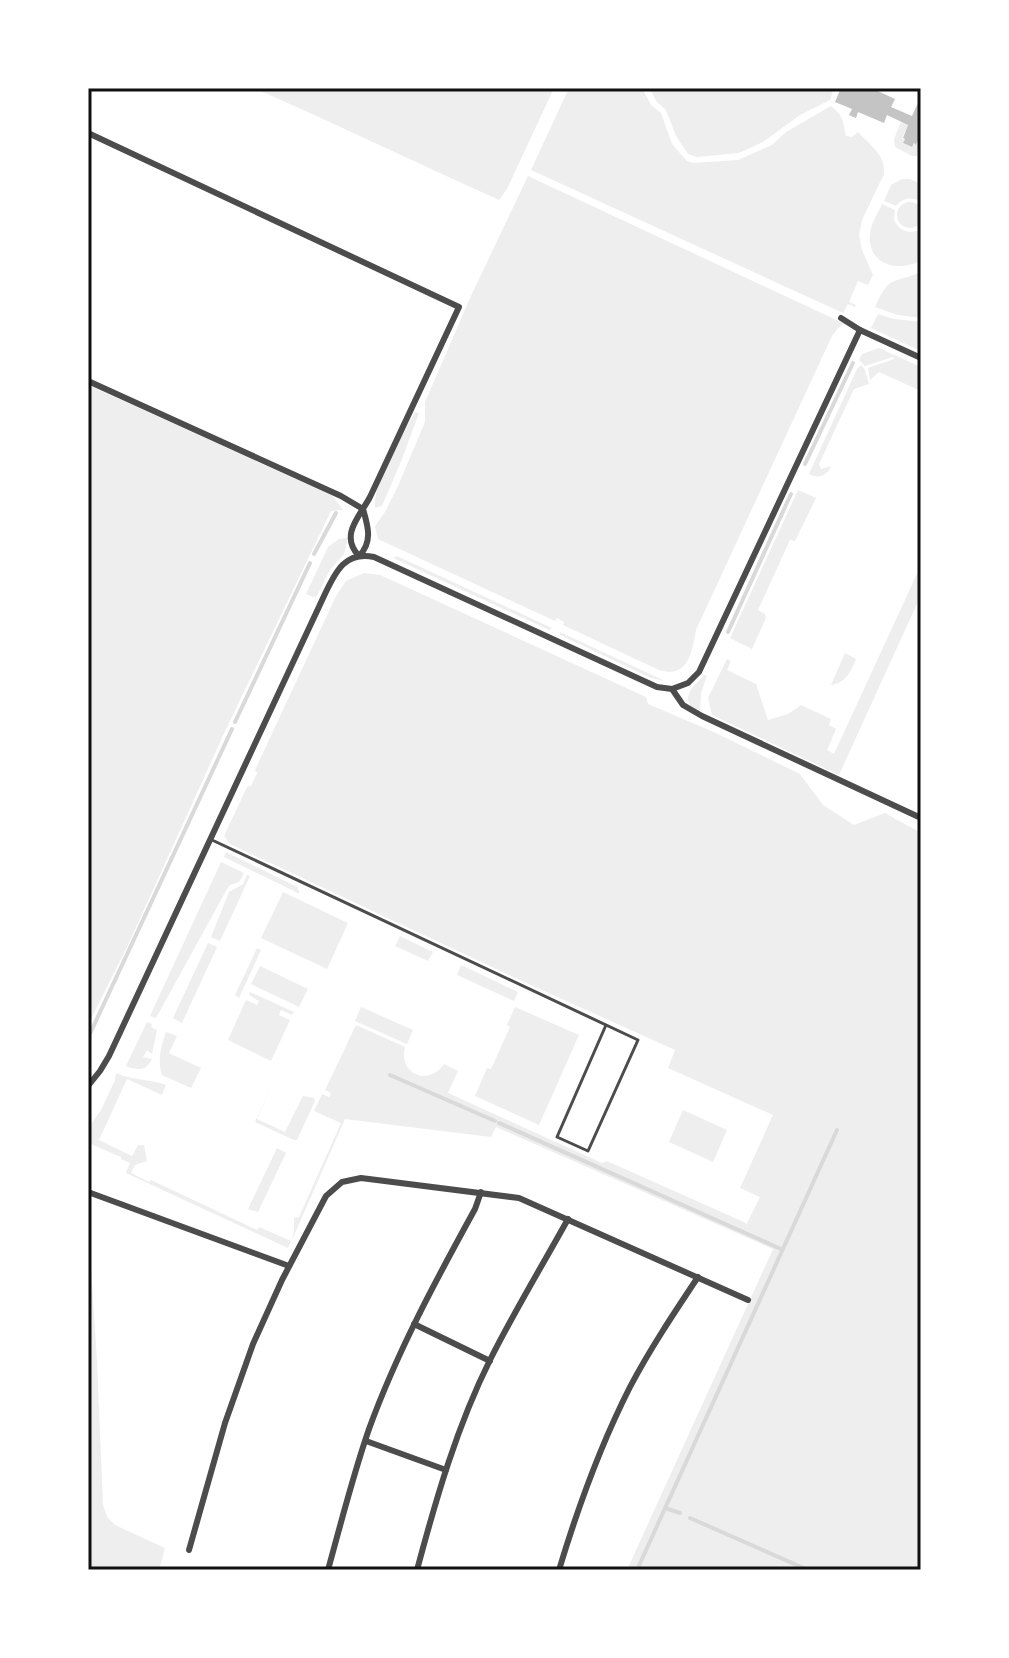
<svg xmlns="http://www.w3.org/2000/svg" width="1009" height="1658" font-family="Ubuntu,sans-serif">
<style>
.green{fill:#eee}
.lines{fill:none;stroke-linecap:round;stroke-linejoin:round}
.stream{stroke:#d9d9d9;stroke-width:4}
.building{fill:#c4c4c4}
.service{stroke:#4c4c4c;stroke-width:3}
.minor{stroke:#4c4c4c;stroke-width:6}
.neatline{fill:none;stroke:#111;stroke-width:3}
</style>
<rect width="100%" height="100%" fill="#fff"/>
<g class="green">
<path d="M254,88H554L507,189L499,200C417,163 336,124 254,88Z"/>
<path d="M569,88H642L651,105L661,113L672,144L687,161L693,163L738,160L772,145L786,132L831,106C844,116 843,122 846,136L852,137L858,132C870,145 886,155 884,174L862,220L859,235L862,250L873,275L868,285L858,281L849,302L856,305L855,307L848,304L843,313L531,170Z"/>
<polygon points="649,88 834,88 830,100 800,115 763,142 739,153 697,157 688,154 676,136 666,110 657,102"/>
<polygon points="901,122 908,125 902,138 904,140 903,143 911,147 917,142 921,144 921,156 912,156 895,147 894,139"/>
<path d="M528,176L845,324L838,328L832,336L696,630C692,651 689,679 659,670L563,625L564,622L557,618L555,621L378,539L375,526L385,512L398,486L425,422V402L470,298Z"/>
<path d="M902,179H910L921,184V202C912,196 903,198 896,206L884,201L891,185Z"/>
<circle cx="910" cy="215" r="13"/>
<path d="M882,204L895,210L894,220C899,231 910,235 921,229L920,261C897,273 867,264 870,234C871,223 878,213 882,204Z"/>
<path d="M921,272V318L898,315L875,307C889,275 892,284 921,272Z"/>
<polygon points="878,314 894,319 921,322 921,351 871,328"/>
<polygon points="879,348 921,367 921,391 879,372 870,380 868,368 894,359 893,357 865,366 859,360 862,354"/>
<path d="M861,365L865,370L869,384L854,389L819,464L821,469L831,466C827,476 818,479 809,474L857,369Z"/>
<polygon points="88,385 333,496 343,510 331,511 227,727 127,947 88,1025"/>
<path d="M415,412L419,413L402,459L382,506L375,508C372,485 403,434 415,412Z"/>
<polygon points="798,490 816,498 795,541 790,540 758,610 765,614 766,618 752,649 730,638"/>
<polygon points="348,538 344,554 330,570 317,596 313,597 306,594 328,547 339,539"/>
<polygon points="397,556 552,628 549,630 393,558"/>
<polygon points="921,565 921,595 839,775 712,715 708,698 727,659 731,661 727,670 756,684 768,720 788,714 801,705 831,719 829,725 836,729 827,750 834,754"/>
<path d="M364,573L380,575L646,697L648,704L716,733L800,774L823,805L854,825L885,813L921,833V1570H627L773,1249L496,1127L491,1137L345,1119L292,1240L294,1231V1218L299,1217L341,1123L314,1111L322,1094L329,1097L331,1093L325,1090L356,1025L405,1047C398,1074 428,1087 444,1064L458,1071L448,1093L602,1163L607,1161L746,1223V1225L760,1197L740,1188L773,1115L668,1068L675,1050L511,976L230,844L224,836L247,787L251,786L257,773L255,770L336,596L346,581Z"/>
<polygon points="560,632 665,681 651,678 560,635"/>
<path d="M845,653L856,659C851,671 846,683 831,685Z"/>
<path d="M704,675L707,676L701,693L700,712L691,707C682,692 696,686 704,675Z"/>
<polygon points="226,852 297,887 300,894 224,857"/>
<polygon points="221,862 244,873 239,882 230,885 227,889 156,1018 150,1016"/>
<polygon points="247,875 250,876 220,941 211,937 229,892 243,884"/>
<polygon points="283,892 348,923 327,969 261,938"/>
<polygon points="400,936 433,952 428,961 395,946"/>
<polygon points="208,943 217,947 182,1023 173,1018"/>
<polygon points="257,948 261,950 239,998 235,995"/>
<polygon points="461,965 518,992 514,1001 457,975"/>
<polygon points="260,966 308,989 299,1007 251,984"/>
<polygon points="250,992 294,1012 292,1015 281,1010 279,1015 290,1020 271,1061 228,1040 246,1000 257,1005 259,1001 249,995"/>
<polygon points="361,1007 413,1030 407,1044 355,1021"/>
<polygon points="515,1007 579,1035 539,1125 475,1096 487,1068 491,1069 510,1027 507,1025"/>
<path d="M147,1022L152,1024L151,1027L157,1030L152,1054L147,1050L143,1057L152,1059C146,1072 137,1070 126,1066Z"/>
<path d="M166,1032L177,1036L169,1053L201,1068L191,1088L162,1075C157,1060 161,1046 166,1032Z"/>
<path d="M116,1073C130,1080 150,1079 166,1085L162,1095L127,1079L99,1140L132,1156L138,1145H144L147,1161L135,1165L131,1173L149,1182L151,1180L257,1230L259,1227L291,1241L288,1248L126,1173L130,1163L121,1159V1157L88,1143V1128L101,1110L115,1080Z"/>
<polygon points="273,1083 257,1119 285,1132 303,1096 314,1098 315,1101 297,1140 294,1140 255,1122"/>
<polygon points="683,1110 727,1130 713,1162 669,1142"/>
<polygon points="277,1148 286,1153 258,1212 248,1209"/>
<polygon points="88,1219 97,1361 103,1504 107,1517 115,1525 165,1548 159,1570 88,1570"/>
</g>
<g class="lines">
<g class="stream">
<polyline points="805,464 853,363"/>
<polyline points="314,554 336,513"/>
<polyline points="728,632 791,494"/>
<polyline points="235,722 310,563"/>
<polyline points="88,1038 232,729"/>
<polyline points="390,1075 495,1121"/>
<polyline points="499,1123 781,1249"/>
<polyline points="665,1508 680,1513"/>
<polyline points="690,1518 808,1570"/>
<polyline points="637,1570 837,1130"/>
</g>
</g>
<polygon class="building" points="841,88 871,88 895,99 891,107 912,116 918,103 921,104 921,144 917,142 916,145 914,143 912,147 903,143 905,139 903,138 908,125 887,115 884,123 858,112 856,118 849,115 852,109 835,102"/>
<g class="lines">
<polyline class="service" points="212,840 638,1040 588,1151 557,1137 606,1025"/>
<g class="minor">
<path d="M88,133L459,307L370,497C360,516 339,535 359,556C373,542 368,526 363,509"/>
<polyline points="841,318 860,330 921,358"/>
<polyline points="88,381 341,496 363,509"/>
<polyline points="672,689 688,683 699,672 860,330"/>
<path d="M88,1086L100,1071L109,1056L324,596C335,573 344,551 374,557L657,687L672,689L683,705L702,716L921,818"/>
<polyline points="88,1192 289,1266"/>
<polyline points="414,1324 490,1361"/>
<polyline points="366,1441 446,1470"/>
<polyline points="189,1550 225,1423 253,1344 282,1280 326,1196 342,1182 361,1178 519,1198 748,1300"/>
<path d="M328,1570C341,1523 353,1475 369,1429C397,1352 436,1280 475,1209L481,1192"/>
<path d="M417,1570C436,1499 457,1426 490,1360C514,1312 542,1266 568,1219"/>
<path d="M559,1570C578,1507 600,1446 630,1387C650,1349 674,1313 698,1277"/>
</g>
</g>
<rect width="1009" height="1658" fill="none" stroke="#ffffff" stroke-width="180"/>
<rect x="90" y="90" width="829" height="1478" class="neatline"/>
</svg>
